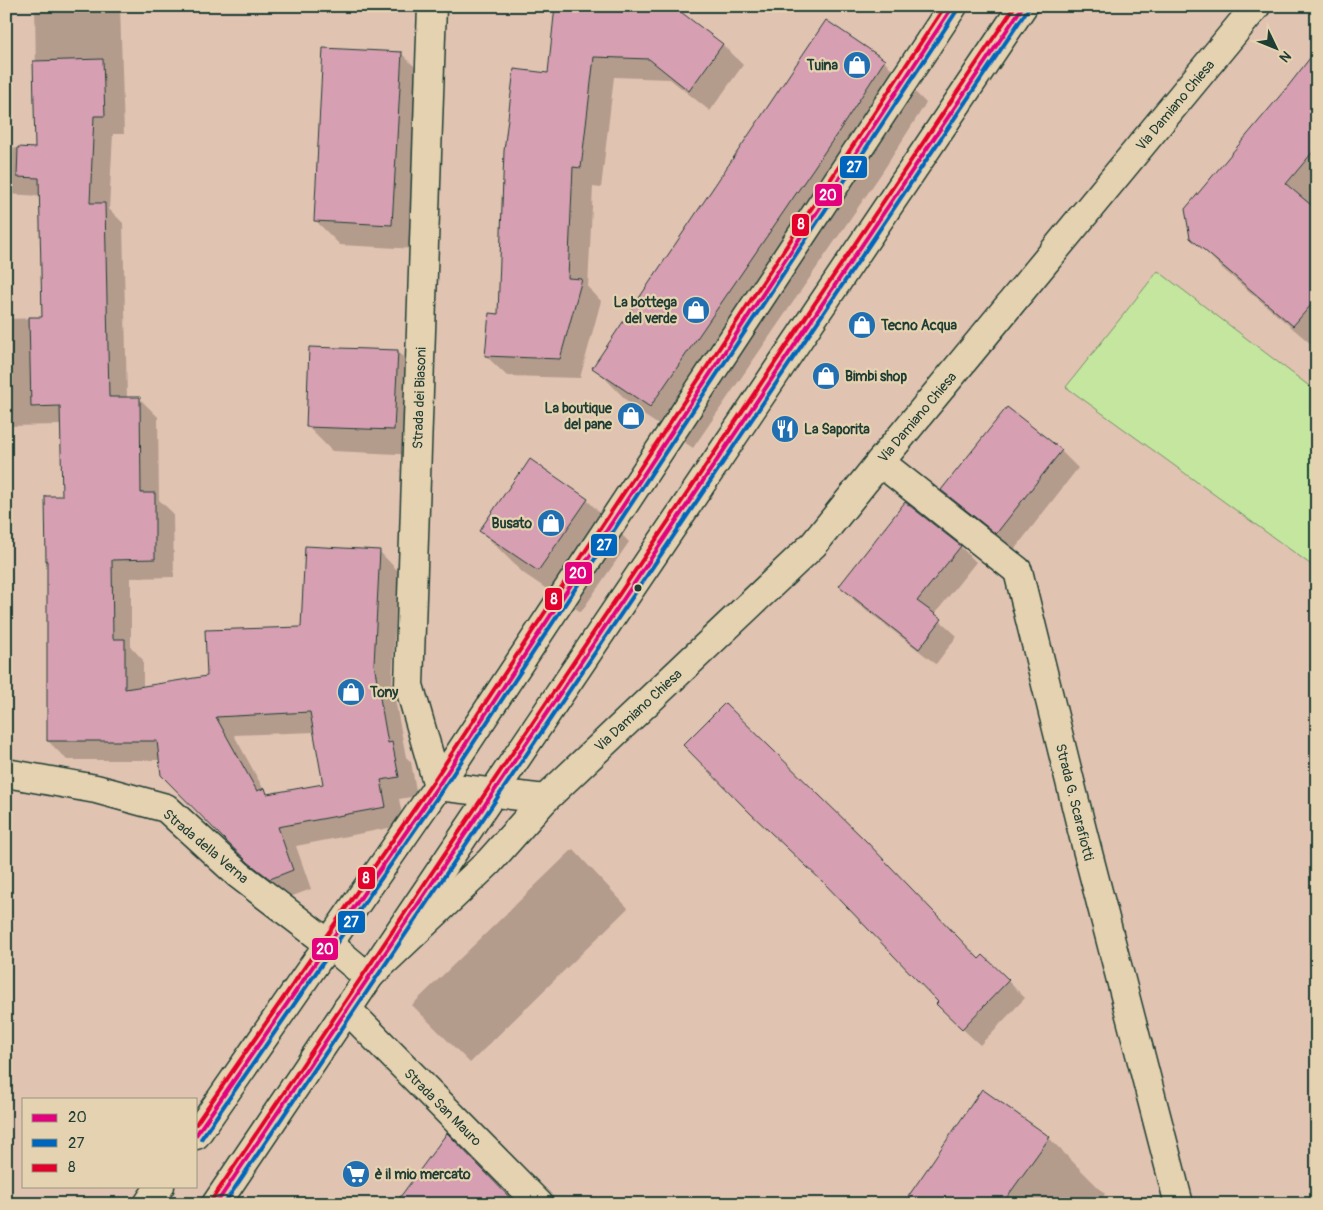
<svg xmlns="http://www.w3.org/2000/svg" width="1323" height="1210" font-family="Pangolin,sans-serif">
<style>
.green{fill:#c5e69f;stroke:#72926a}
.shadow{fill:#0003;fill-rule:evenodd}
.building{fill:#d79fb2;stroke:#1f3d34;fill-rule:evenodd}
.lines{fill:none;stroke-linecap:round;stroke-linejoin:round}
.minor-casing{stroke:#1f3d34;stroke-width:31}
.secondary-casing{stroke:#1f3d34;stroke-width:31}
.minor{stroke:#e5d2b0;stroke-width:28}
.secondary{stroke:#e5d2b0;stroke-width:28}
.bus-1-casing{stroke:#e5d2b0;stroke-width:8}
.bus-2-casing{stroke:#e5d2b0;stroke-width:8}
.bus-3-casing{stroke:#e5d2b0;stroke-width:8}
.bus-1{stroke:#e5007d;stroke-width:4}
.bus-2{stroke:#0065bd;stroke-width:4}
.bus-3{stroke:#e4002b;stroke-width:4}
.bus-dot{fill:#1f3d34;stroke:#e5d2b0;stroke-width:2}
.labels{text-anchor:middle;stroke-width:4.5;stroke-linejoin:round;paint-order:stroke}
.poi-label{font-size:14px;font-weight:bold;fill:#1f3d34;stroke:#e5d2b0;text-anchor:start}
.street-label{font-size:14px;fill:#1f3d34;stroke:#e5d2b0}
.line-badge{stroke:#e5d2b0;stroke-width:2}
.badge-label{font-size:14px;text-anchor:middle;font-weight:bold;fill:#fff}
</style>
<rect width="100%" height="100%" fill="#e1c3b1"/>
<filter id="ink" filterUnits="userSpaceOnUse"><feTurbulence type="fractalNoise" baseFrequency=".02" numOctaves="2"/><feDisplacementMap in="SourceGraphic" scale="10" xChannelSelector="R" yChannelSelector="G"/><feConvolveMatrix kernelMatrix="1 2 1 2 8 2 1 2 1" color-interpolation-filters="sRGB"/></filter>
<g filter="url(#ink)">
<polygon class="green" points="1158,271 1317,392 1317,569 1066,387"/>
<g class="shadow">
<path d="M35,6H120L124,134H113L109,209L123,223L127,398H139L158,417L159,500L173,513L174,577L131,578V647L143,660V687L209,677L302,628L380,552L398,571L392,683L406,757L411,762L417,796L399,799L404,825L296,846L311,889L290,897L247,861L160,760H67L48,741L63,497L62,425L6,426V319L43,318L41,196L6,194V148L37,149ZM315,732L325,785L270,795L264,790L234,735Z"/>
<polygon points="671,6 723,45 743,65 710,111 670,79 614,77 601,188 593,187 588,287 601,301 580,378 507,376 486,356 499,315 549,74"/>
<polygon points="325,49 402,54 427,79 417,249 340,245 315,220"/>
<polygon points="1317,51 1317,349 1223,269 1191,237 1290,86"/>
<polygon points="884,61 926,103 883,171 693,448 636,410 594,367"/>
<polygon points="397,351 422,376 419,455 332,451 307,426"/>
<polygon points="1061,451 1078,468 1014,550 960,507 943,490"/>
<polygon points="587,500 629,542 581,612 523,573 481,531"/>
<polygon points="960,546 976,562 934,615 957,636 936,664 856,602 841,586"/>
<polygon points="573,849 628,908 470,1063 412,1005"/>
<polygon points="983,956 1025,998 980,1045 954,1021"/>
<polygon points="1049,1138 1105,1194 1098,1204 904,1204"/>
</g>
<g class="building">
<polygon points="555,6 673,6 723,44 689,91 649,59 594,57 581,168 573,167 568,278 582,279 560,359 485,356 489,313 498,314 504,151 514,69 548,73"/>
<polygon points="826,20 885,60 841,128 650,407 592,368"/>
<polygon points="323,48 402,52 392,225 314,221"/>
<polygon points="1317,49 1317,147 1286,184 1317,210 1317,298 1293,326 1190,238 1185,209 1289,85"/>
<path d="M103,59L105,116H94L90,203H105L109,397H140L141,493H155V559L112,560L113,639H125V689L207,676L205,630L301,627L305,546L380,550L374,664L388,743L392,742L399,777L381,780L386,807L278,827L293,870L270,879L249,863L227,842L161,775L157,741H47V561H46L45,496H62L60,406L31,407L29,317H42L39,178L17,177L18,147L35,148L33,61ZM310,712L323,784L267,794L265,788L257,791L216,717Z"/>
<polygon points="309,347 398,350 394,430 306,427"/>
<polygon points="1007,407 1062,450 996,534 941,490"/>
<polygon points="530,459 588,499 538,571 479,531 519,473 520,474"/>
<polygon points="905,502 961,546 917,601 942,619 919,649 839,586"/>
<polygon points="725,703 865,840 979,959 983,955 1009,980 962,1029 936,1004 938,1002 824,883 750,813 683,745"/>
<polygon points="982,1089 1050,1137 1002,1204 903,1204"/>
<polygon points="447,1133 450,1136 516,1204 395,1204"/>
</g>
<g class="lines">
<defs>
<g id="minor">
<polyline points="432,6 409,685 438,786 545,799 814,544 880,462 1256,6"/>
<polyline points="880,462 1018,571 1082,830 1179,1204"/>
<polyline points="6,773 96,789 166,808 239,875 329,944 368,977 489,862 545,799"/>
<polyline points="347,1009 539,1204"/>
</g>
<g id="secondary">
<polyline points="196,1135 438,786 953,6"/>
<polyline points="148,1204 160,1186"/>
<polyline points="216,1204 1023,6"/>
</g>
</defs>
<use href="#minor" class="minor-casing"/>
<use href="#secondary" class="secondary-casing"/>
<use href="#minor" class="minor"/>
<use href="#secondary" class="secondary"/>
<defs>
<g id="bus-1">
<polyline points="196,1135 438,786 953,6"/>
<polyline points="216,1204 1023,6"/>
</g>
<g id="bus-2">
<polyline points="201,1139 443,789 958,9"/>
<polyline points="224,1204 1028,9"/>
</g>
<g id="bus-3">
<polyline points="196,1124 433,782 945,6"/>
<polyline points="211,1201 1015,6"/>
</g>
</defs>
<use href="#bus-1" class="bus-1-casing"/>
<use href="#bus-2" class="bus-2-casing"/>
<use href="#bus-3" class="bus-3-casing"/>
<use href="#bus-1" class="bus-1"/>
<use href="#bus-2" class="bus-2"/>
<use href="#bus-3" class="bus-3"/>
</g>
</g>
<defs>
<symbol id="shop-disc" viewBox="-11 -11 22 22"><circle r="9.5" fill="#1f6fb2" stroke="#e5d2b0"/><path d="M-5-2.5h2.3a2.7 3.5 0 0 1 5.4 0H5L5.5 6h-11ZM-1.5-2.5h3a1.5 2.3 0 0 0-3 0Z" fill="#fff"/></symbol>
<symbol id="restaurant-disc" viewBox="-11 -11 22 22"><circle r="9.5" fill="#1f6fb2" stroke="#e5d2b0"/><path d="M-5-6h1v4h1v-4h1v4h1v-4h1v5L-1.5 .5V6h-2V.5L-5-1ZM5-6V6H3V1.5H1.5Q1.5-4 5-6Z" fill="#fff"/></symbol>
<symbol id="supermarket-disc" viewBox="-11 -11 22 22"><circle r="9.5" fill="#1f6fb2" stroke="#e5d2b0"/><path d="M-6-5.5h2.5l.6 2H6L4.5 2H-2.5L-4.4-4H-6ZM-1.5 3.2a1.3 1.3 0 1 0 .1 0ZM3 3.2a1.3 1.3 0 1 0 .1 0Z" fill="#fff"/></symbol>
</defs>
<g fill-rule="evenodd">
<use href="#shop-disc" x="841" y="49" width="32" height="32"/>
<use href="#shop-disc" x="680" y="294" width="32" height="32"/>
<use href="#shop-disc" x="846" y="309" width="32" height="32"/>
<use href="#shop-disc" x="810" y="360" width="32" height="32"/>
<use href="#shop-disc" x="615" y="400" width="32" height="32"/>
<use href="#restaurant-disc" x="769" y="413" width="32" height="32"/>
<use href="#shop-disc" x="535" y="507" width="32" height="32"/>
<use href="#shop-disc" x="335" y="676" width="32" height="32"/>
<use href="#supermarket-disc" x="340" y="1158" width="32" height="32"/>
</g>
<circle class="bus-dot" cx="638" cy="588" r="4.5"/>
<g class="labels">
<g class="poi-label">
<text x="838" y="70" text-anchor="end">Tuina</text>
<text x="677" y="307" text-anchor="end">La bottega<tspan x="677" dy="16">del verde</tspan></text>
<text x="881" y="330">Tecno Acqua</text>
<text x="845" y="381">Bimbi shop</text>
<text x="612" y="413" text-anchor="end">La boutique<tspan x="612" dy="16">del pane</tspan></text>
<text x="804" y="434">La Saporita</text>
<text x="532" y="528" text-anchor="end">Busato</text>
<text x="370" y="697">Tony</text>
<text x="375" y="1179">è il mio mercato</text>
</g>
<g class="street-label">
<text transform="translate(1175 105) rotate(-50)" y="5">Via Damiano Chiesa</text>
<text transform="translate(419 398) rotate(-88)" y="5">Strada dei Biasoni</text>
<text transform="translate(917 417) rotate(-50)" y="5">Via Damiano Chiesa</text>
<text transform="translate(638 710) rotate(-43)" y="5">Via Damiano Chiesa</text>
<text transform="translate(1075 802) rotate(76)" y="5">Strada G. Scarafiotti</text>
<text transform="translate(206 846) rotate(40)" y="5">Strada della Verna</text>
<text transform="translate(443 1107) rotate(45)" y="5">Strada San Mauro</text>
</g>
</g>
<g class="line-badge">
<rect x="839" y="155" width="29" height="24" rx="5" fill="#0065bd"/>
<rect x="814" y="183" width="29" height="24" rx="5" fill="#e5007d"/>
<rect x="791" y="213" width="19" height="24" rx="5" fill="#e4002b"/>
<rect x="590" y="533" width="28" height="24" rx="5" fill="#0065bd"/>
<rect x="564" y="561" width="29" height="24" rx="5" fill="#e5007d"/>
<rect x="544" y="587" width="19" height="24" rx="5" fill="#e4002b"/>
<rect x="357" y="866" width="19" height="24" rx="5" fill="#e4002b"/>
<rect x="337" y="910" width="29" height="24" rx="5" fill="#0065bd"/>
<rect x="311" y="937" width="28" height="24" rx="5" fill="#e5007d"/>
</g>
<g class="badge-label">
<text x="854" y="172">27</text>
<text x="828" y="200">20</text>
<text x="801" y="229">8</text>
<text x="604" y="550">27</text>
<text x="578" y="578">20</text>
<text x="554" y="604">8</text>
<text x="366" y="883">8</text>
<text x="351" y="927">27</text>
<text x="325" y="954">20</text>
</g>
<rect width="1323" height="1210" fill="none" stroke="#e5d2b0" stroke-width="25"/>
<rect x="12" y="12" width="1298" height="1185" fill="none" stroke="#1f3d34" stroke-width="2" filter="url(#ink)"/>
<rect x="22" y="1098" width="175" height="90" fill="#e5d2b0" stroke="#96967e"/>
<rect x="32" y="1114" width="25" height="8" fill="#e5007d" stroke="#96967e"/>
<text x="68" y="1122" font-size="15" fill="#1f3d34">20</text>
<rect x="32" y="1139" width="25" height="8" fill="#0065bd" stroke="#96967e"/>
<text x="68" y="1148" font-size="15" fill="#1f3d34">27</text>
<rect x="32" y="1164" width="25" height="8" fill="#e4002b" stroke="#96967e"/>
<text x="68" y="1172" font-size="15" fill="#1f3d34">8</text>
<g transform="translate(1276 48) rotate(133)" stroke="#e5d2b0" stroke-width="4" paint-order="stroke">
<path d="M0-4L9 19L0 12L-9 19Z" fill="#1f3d34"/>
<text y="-8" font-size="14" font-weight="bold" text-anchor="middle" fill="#1f3d34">N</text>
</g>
</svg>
